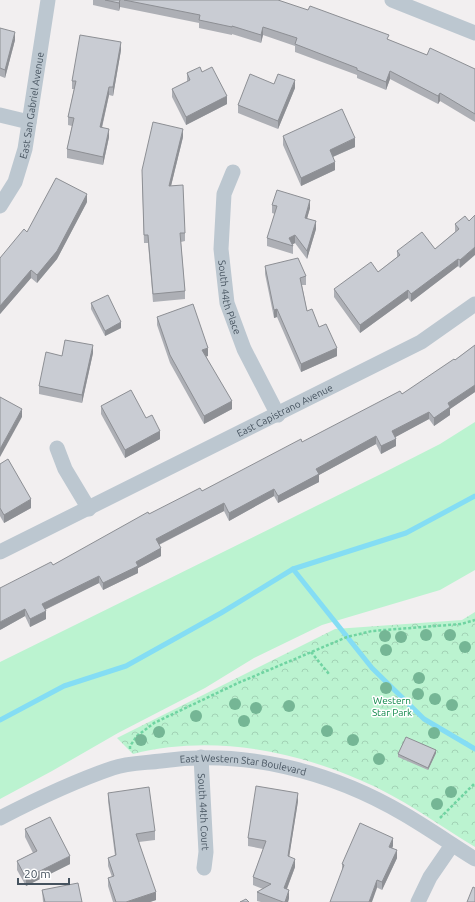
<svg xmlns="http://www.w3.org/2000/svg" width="475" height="902" font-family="Ubuntu,sans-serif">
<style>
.grass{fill:#bbf3d0}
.park{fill:url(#park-crowns)}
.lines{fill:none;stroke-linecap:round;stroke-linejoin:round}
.stream{stroke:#84ddf4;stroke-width:5}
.path{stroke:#70d4a2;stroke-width:2.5;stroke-dasharray:3 2;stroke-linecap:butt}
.minor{stroke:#bcc7d0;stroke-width:15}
.tree{fill:#75b695}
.wall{fill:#adafb5}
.shaded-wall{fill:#8d8f94}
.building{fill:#c9ccd3;stroke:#8d8f94}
.labels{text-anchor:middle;stroke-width:3;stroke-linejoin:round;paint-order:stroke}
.street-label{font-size:10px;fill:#46535f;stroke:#fff}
.park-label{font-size:10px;fill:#0f884a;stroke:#fff}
</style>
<defs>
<pattern id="park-crowns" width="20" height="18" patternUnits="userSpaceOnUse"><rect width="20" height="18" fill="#bbf3d0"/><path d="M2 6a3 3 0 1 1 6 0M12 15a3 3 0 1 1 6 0" fill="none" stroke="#a2d2b5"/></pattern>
</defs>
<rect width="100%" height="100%" fill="#f2eff0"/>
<polygon class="grass" points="475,422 475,570 440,590 322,625 254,658 205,688 118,733 52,771 0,799 0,662 383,473 440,444"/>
<path class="park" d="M475,612V847C437,824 401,797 360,780C289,749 209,735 133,754L117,738L335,629L462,620Z"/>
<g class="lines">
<g class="stream">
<polyline points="293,569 372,668 424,719 475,749"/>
<polyline points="0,720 64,686 126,666 221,613 293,569 406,533 475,496"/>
</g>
<g class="path">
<polyline points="311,652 329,674"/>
<polyline points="130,749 130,746 137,736 154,723 238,683 347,637 372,631 461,624 475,620"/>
<polyline points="440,818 475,783"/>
</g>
<g class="minor">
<polyline points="392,0 475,33"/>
<polyline points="0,115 29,122"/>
<path id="s1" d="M233,172L224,194L221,249L227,303L244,349L278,415"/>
<path id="s2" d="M0,206L15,182L25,149L48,0"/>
<polyline points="57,448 65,469 89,509"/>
<path id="s3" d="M0,552L421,342L475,304"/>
<path id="s4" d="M201,757L206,852L204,868"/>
<path id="s5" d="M0,818C35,800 75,781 113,768C127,763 145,763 161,761C244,749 331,771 404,814C428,828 451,844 475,859"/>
<polyline points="418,902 430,877 452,845"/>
</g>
</g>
<g class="tree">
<circle cx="426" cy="635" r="6"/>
<circle cx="450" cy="635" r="6"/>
<circle cx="385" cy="636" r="6"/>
<circle cx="401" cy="637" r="6"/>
<circle cx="465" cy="647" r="6"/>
<circle cx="386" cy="650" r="6"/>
<circle cx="419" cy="678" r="6"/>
<circle cx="386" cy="688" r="6"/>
<circle cx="418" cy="694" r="6"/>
<circle cx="435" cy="699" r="6"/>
<circle cx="235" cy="704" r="6"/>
<circle cx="452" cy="705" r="6"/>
<circle cx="289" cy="706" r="6"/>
<circle cx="256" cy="708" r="6"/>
<circle cx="196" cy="716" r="6"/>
<circle cx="244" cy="721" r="6"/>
<circle cx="327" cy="731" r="6"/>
<circle cx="159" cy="732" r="6"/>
<circle cx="434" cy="733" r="6"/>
<circle cx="141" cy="740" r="6"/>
<circle cx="353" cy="740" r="6"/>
<circle cx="379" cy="759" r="6"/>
<circle cx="451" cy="792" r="6"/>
<circle cx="437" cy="804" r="6"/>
</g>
<g class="wall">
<polygon points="92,0 278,0 389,40 427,55 475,69 475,122 440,101 438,104 390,79 386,90 357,78 357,75 295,52 295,46 263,35 261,43 232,34 232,35 199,28 199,23 120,7 119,11 93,5 93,0"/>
<polygon points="0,28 15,40 5,78 0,76"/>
<polygon points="121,50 113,96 109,95 102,128 109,137 103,165 67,158 67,149 72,126 68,125 68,117 74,89 72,89 72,81"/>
<polygon points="202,72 227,104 186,125 172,97 172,89 187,82 187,73"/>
<polygon points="274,84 295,88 278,129 238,113 238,105"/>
<polygon points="283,136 355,147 333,157 335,170 301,186 283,145"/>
<polygon points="183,137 171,186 185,233 185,241 181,242 185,291 185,299 153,302 148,243 144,243 142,178"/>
<polygon points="87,202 57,259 37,283 31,278 0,314 0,258 27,232"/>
<polygon points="272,205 310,208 307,218 316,229 307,259 295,243 292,245 293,246 293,254 267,246 267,238 275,214 272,213"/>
<polygon points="469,221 460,268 458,266 411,302 408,298 360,333 334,297 334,289 378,272 397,257 397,251 435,249 455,232 455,224"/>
<polygon points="265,266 306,276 306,285 302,285 307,311 319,327 337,356 301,372 277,317 274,318 265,274"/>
<polygon points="91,303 121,328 105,336 91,309"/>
<polygon points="157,317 208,356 206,356 232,409 204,424 170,363 157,325"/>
<polygon points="475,345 475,392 450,409 450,415 434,426 429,419 395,437 396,446 381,454 376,444 319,475 319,482 278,503 274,496 229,521 224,511 159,545 161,556 138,568 138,573 103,590 99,583 45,610 46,619 30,627 25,616 0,630 53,565 149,514 202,491 402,394 455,360"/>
<polygon points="93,353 82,403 39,394 39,386 62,356"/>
<polygon points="101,406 146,418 160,439 125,458 101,414"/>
<polygon points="0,464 31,508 4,523 0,516"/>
<polygon points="436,753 428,770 398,757 398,754"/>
<polygon points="108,793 155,831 155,840 139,842 156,900 150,902 113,902 108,886 108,878 112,877 108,866 108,858 115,856 108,801"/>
<polygon points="298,801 289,857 295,867 287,889 289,898 288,902 261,902 257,901 257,892 263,889 253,885 253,877 263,849 248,846 248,838"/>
<polygon points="25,829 70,864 26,886 17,870 17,861 33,853 25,837"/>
<polygon points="393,846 392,848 397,858 382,890 342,870 342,864"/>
<polygon points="42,890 82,902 43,902"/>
</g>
<g class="shaded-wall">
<polygon points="120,0 120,7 119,11 119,3"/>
<polygon points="263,27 263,35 261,43 261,35"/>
<polygon points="15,32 15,40 5,78 5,70"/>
<polygon points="121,42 121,50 113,96 113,87"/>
<polygon points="390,71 390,79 386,90 386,82"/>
<polygon points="295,80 295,88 278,129 278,121"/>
<polygon points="109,87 109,95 100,135 100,127"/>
<polygon points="440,93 440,101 438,104 438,96"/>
<polygon points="227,96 227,104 186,125 186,117"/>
<polygon points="109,129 109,137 103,165 103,157"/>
<polygon points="183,129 183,137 169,194 169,186"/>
<polygon points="355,138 355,147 330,158 330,150"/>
<polygon points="335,162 335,170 301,186 301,178"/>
<polygon points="87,194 87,202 57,259 37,283 37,275"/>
<polygon points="310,200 310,208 305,226 305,218"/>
<polygon points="316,221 316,229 307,259 307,251"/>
<polygon points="295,235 295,243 291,245 289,238"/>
<polygon points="475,247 475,255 460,268 460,260"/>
<polygon points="458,259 458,266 411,302 411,294"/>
<polygon points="31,270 31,278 0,314 0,306"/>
<polygon points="408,290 408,298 360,333 360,325"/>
<polygon points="277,309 277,317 274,318 274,310"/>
<polygon points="121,322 121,328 105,336 105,331"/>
<polygon points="93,345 93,353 82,403 82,395"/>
<polygon points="208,348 208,356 202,358 202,350"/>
<polygon points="337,348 337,356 301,372 301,364"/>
<polygon points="475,385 475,392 450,409 450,415 434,426 434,418 448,403"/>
<polygon points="232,401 232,409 204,424 204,416"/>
<polygon points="22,409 22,417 0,457 0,449"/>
<polygon points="429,412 429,419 392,439 392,431"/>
<polygon points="160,431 160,439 125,458 125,450"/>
<polygon points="376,436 376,444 319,475 319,482 278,503 278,496 316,469"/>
<polygon points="396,439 396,446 381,454 381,446"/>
<polygon points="274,489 274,496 229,521 229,513"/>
<polygon points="31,499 31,508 4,523 4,515"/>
<polygon points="224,503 224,511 156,546 156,539"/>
<polygon points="161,548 161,556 138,568 138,573 103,590 103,583 136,562"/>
<polygon points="99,576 99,583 42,611 42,604"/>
<polygon points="25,609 25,616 0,630 0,622"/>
<polygon points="46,611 46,619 30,627 30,619"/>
<polygon points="436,750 436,753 428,770 428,768"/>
<polygon points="298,793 298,801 288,864 288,856"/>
<polygon points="393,838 393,846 389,855 389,847"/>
<polygon points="397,850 397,858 382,890 382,882"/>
<polygon points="70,856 70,864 26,886 26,878"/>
<polygon points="295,859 295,867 284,896 284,888"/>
<polygon points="377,880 377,888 372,902 369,902"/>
<polygon points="289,890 289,898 288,902 285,902"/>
<polygon points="156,892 156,900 150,902 126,902"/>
</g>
<g class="building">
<polygon points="105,0 120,0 119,3"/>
<polygon points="124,0 278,0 308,10 310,6 389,35 387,39 427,55 430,48 475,69 475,114 440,93 438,96 390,71 386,82 357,70 357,68 295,44 297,38 263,27 261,35 232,26 232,27 199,20 200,15"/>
<polygon points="0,28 15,32 5,70 0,68"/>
<polygon points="80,35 121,42 113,87 109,87 100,127 109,129 103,157 67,149 74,118 68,117 76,81 72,81"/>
<polygon points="200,67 202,72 212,67 227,96 186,117 172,89 190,80 187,73"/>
<polygon points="250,74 274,84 278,74 295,80 278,121 238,105"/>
<polygon points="342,109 355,138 330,150 335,162 301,178 283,136"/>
<polygon points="153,122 183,129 169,186 183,185 185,233 180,233 185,291 153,294 148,235 144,235 142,170"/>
<polygon points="56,178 87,194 57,251 37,275 31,270 0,306 0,258 24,229 27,232"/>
<polygon points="277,190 310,200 305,218 316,221 307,251 295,235 289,238 293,246 267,238 277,206 272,205"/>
<polygon points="475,215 475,247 460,260 458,259 411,294 408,290 360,325 334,289 371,262 378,272 400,255 397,251 422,232 435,249 459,229 455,224 465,216 469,221"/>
<polygon points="298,258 306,276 300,278 307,311 312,309 319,327 326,324 337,348 301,364 277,309 274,310 265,266"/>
<polygon points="108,295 121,322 105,331 91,303"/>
<polygon points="193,304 208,348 202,350 232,401 204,416 170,355 157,317"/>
<polygon points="65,340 93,345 82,395 39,386 46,352 62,356"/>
<polygon points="475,345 475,385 448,403 450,407 434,418 429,412 392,431 396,439 381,446 376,436 316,469 319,474 278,496 274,489 229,513 224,503 156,539 161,548 136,562 138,566 103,583 99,576 42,604 46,611 30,619 25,609 0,622 0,588 51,562 53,565 148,512 149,514 200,488 202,491 301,439 302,442 400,391 402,394 454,359 455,360"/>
<polygon points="131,390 146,418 152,415 160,431 125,450 101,406"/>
<polygon points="0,397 22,409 0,449"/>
<polygon points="8,459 31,499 4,515 0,508 0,464"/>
<polygon points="406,737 436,750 428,768 398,754"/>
<polygon points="256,786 298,793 288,856 295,859 284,888 289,890 285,902 283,902 257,892 271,884 253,877 266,841 248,838"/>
<polygon points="149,787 155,831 136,834 156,892 126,902 116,902 108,878 114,876 108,858 116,855 108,793"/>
<polygon points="50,817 70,856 26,878 17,861 37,851 25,829"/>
<polygon points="360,823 393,838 389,847 397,850 382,882 377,880 369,902 330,902 344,865 342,864"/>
<polygon points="78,883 82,902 45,902 42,890"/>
<polygon points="473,887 475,888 475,902 467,902"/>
<polygon points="246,899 249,902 240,902"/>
</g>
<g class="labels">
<g class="street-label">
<text dy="4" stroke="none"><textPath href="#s2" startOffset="107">East San Gabriel Avenue</textPath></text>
<text dy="4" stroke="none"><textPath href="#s1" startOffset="128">South 44th Place</textPath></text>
<text dy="4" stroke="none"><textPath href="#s3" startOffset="318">East Capistrano Avenue</textPath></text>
<text dy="4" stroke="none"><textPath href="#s5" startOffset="255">East Western Star Boulevard</textPath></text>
<text dy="4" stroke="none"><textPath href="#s4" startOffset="55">South 44th Court</textPath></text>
</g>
<g class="park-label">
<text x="392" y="704">Western<tspan x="392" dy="12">Star Park</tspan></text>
</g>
</g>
<path d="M18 878v6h51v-6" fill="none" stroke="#46535f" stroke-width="2"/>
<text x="24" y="878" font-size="12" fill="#46535f" stroke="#ffffff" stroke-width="3" paint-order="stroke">20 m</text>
</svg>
